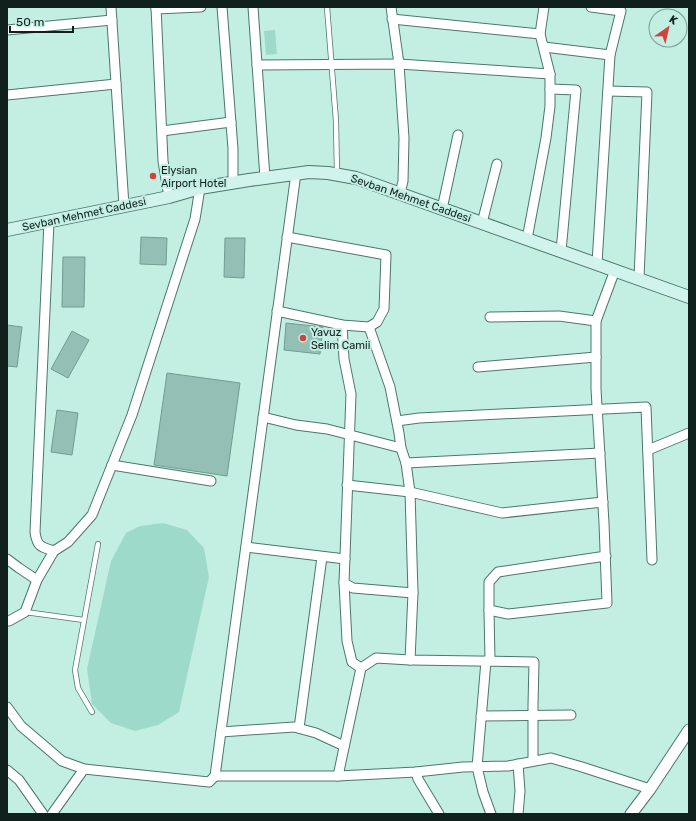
<svg xmlns="http://www.w3.org/2000/svg" width="696" height="821" font-family="Rubik,sans-serif">
<style>
.green{fill:#9ddaca}
.building{fill:#94bfb4;stroke:#729c91}
.lines{fill:none;stroke-linecap:round;stroke-linejoin:round}
.service-casing{stroke:#4d766c;stroke-width:6}
.minor-casing{stroke:#4d766c;stroke-width:11}
.tertiary-casing{stroke:#4d766c;stroke-width:13}
.secondary-casing{stroke:#4d766c;stroke-width:14}
.service{stroke:#fff;stroke-width:4.5}
.minor{stroke:#fff;stroke-width:9}
.tertiary{stroke:#fff;stroke-width:11}
.secondary{stroke:#d0f3eb;stroke-width:12}
.poi-dot{fill:#d0423c;stroke:#c3efe3;stroke-width:1.5}
.labels{text-anchor:middle;stroke-width:4;stroke-linejoin:round;paint-order:stroke}
.poi-label{font-size:11px;fill:#10211d;stroke:#c3efe3;text-anchor:start}
.street-label{font-size:11px;fill:#10211d;stroke:#c3efe3}
</style>
<rect width="100%" height="100%" fill="#c3efe3"/>
<g class="green">
<polygon points="275,30 277,54 266,55 264,31"/>
<polygon points="163,523 187,530 204,548 209,577 179,712 158,725 135,731 111,723 92,704 87,669 111,561 126,533 140,526"/>
</g>
<g class="building">
<polygon points="141,237 167,238 166,265 140,264"/>
<polygon points="225,238 245,238 244,278 224,277"/>
<polygon points="63,257 85,257 84,307 62,307"/>
<polygon points="286,323 323,327 320,354 284,350"/>
<polygon points="7,325 22,327 17,367 7,366"/>
<polygon points="72,331 89,340 68,378 51,369"/>
<polygon points="167,373 240,383 227,476 154,465"/>
<polygon points="57,410 78,413 72,455 51,452"/>
</g>
<g class="lines">
<defs>
<g id="service">
<polyline points="327,7 336,121 337,174"/>
<polyline points="25,612 84,620"/>
<polyline points="92,712 78,688 75,670 98,544"/>
</g>
<g id="minor">
<polyline points="111,7 124,206"/>
<polyline points="156,7 163,161 169,197"/>
<polyline points="222,7 233,149 233,183"/>
<polyline points="253,7 265,178"/>
<polyline points="391,7 399,64 404,138 403,181 400,194"/>
<polyline points="591,7 621,11 610,55 597,263"/>
<polyline points="156,9 201,7"/>
<polyline points="392,19 540,34"/>
<polyline points="7,30 112,20"/>
<polyline points="544,47 610,55"/>
<polyline points="257,65 399,64 550,74"/>
<polyline points="550,89 576,90 561,251"/>
<polyline points="608,91 647,92 639,278"/>
<polyline points="7,95 116,84"/>
<polyline points="162,131 231,122"/>
<polyline points="442,209 458,135"/>
<path d="M49,222L35,532C37,547 41,547 54,551L68,542L92,515L132,415L195,219L200,188"/>
<polyline points="482,223 497,164"/>
<polyline points="527,239 546,138 550,106 550,74 540,34 544,7"/>
<polyline points="277,311 342,325 369,327 377,322 384,309 386,255 287,237"/>
<polyline points="490,317 559,316 596,321"/>
<polyline points="342,325 344,359 351,394 344,583 353,588 413,593"/>
<polyline points="369,327 390,387 399,433 401,448 406,463 410,492 413,593 410,660"/>
<polyline points="478,367 596,357"/>
<polyline points="263,417 296,425 327,429 401,448"/>
<polyline points="397,421 419,418 646,407 652,560"/>
<polyline points="648,450 689,433"/>
<polyline points="406,463 600,453"/>
<polyline points="112,465 211,481"/>
<polyline points="347,485 410,492 502,513 603,502"/>
<polyline points="246,547 345,559"/>
<polyline points="606,556 498,572 489,582 489,610 508,614 607,603 604,523 596,389 596,321 615,270"/>
<polyline points="7,559 19,568 37,580"/>
<polyline points="344,583 347,641 352,662 361,668"/>
<polyline points="489,610 490,661"/>
<polyline points="9,621 25,612 37,580 54,551"/>
<polyline points="486,661 477,767 483,792 491,814"/>
<polyline points="7,707 21,726 62,761 84,769 209,782 215,776 296,173"/>
<polyline points="481,716 571,715"/>
<polyline points="299,728 322,557"/>
<polyline points="221,732 294,727 316,733 344,746"/>
<polyline points="533,761 533,705 534,662 410,660 376,658 361,668 338,776 416,772 463,767 508,766 551,758 582,767 650,789"/>
<polyline points="518,764 520,791 518,814"/>
<polyline points="7,770 19,780 43,814"/>
<polyline points="416,772 418,779 439,814"/>
<polyline points="215,776 338,776"/>
<polyline points="52,814 84,769"/>
</g>
<polyline id="tertiary" points="631,814 650,789 689,730"/>
<polyline id="secondary" points="7,230 169,197 200,188 249,180 309,172 328,173 356,178 689,297"/>
</defs>
<use href="#service" class="service-casing"/>
<use href="#minor" class="minor-casing"/>
<use href="#tertiary" class="tertiary-casing"/>
<use href="#secondary" class="secondary-casing"/>
<use href="#service" class="service"/>
<use href="#minor" class="minor"/>
<use href="#tertiary" class="tertiary"/>
<use href="#secondary" class="secondary"/>
</g>
<g class="poi-dot">
<circle cx="153" cy="176" r="4"/>
<circle cx="303" cy="338" r="4"/>
</g>
<g class="labels">
<g class="poi-label">
<text x="161" y="174">Elysian<tspan x="161" dy="13">Airport Hotel</tspan></text>
<text x="311" y="336">Yavuz<tspan x="311" dy="13">Selim Camii</tspan></text>
</g>
<g class="street-label">
<text transform="translate(411 198) rotate(19)" y="4">Sevban Mehmet Caddesi</text>
<text transform="translate(84 214) rotate(-12)" y="4">Sevban Mehmet Caddesi</text>
</g>
</g>
<rect width="696" height="821" fill="none" stroke="#10211d" stroke-width="16"/>
<g transform="translate(668 28) rotate(34)"><circle r="19" fill="#c3efe3" stroke="#7b9d94"/>
<path d="M0-3L7 15L0 10L-7 15Z" fill="#d0423c"/>
<text y="-6" font-size="11" font-weight="bold" text-anchor="middle" fill="#10211d">K</text>
</g>
<path d="M10 26v6h63v-6" fill="none" stroke="#10211d" stroke-width="2"/>
<text x="16" y="26" font-size="12" fill="#10211d" stroke="#c3efe3" stroke-width="3" paint-order="stroke">50 m</text>
</svg>
